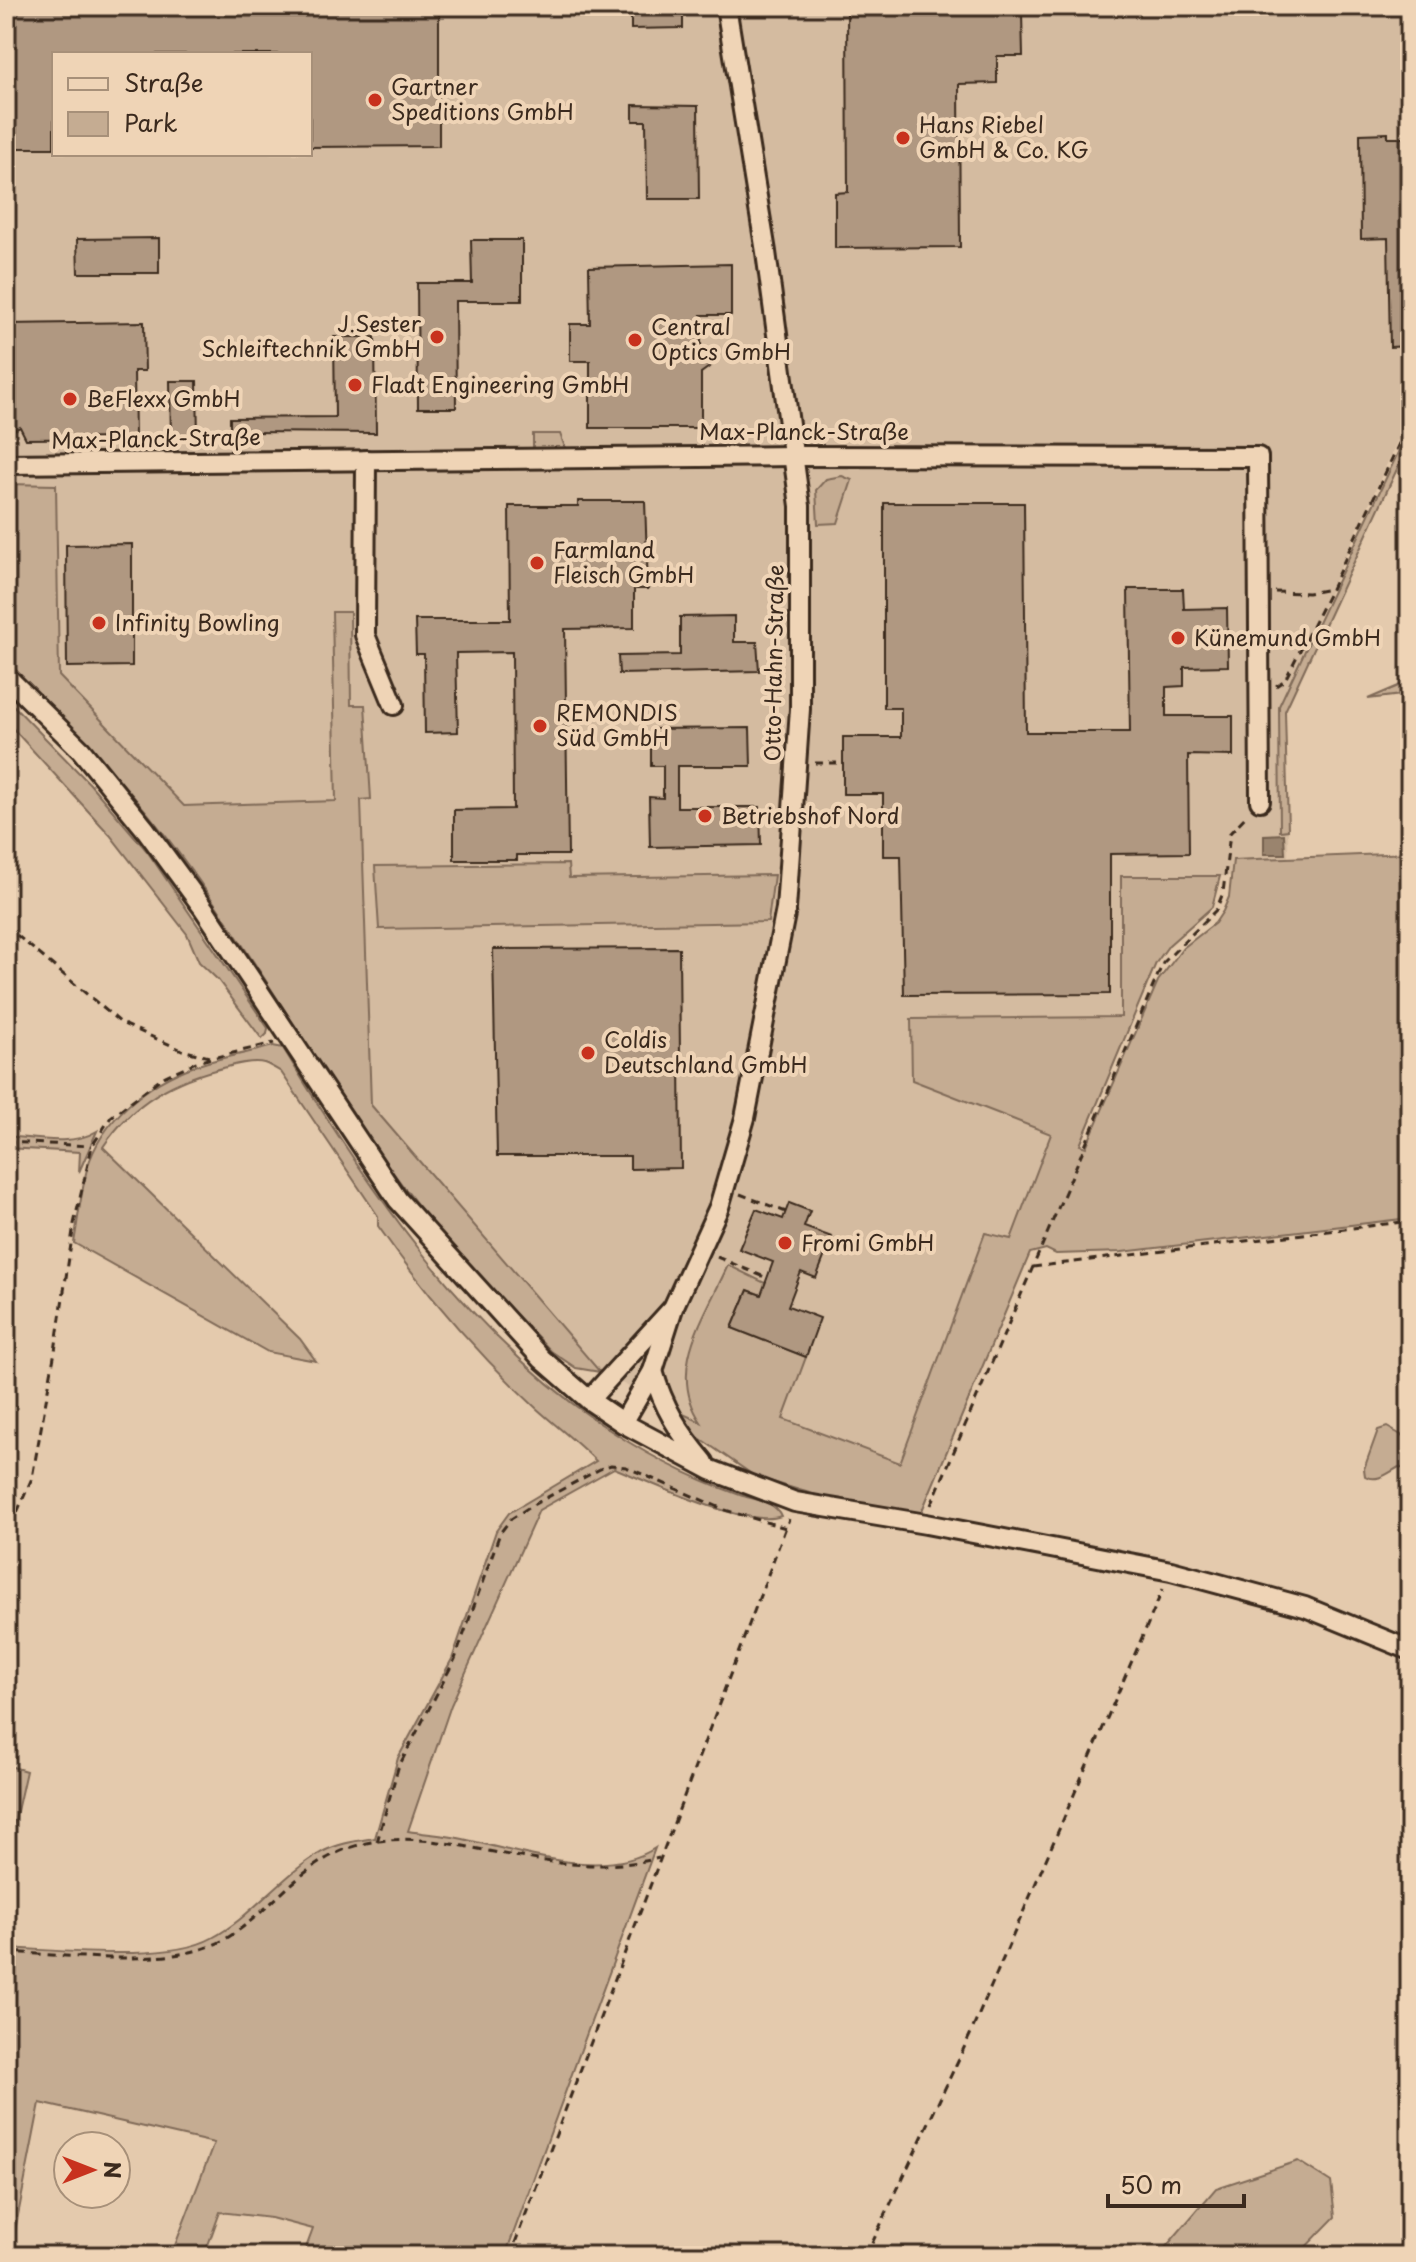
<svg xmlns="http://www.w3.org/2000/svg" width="1416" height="2262" font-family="'Playpen Sans',sans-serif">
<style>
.built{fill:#d4bba0;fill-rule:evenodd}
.green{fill:#c5ac92;stroke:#806b58;stroke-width:2}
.water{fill:#9a846e;stroke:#74604e;stroke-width:2}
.building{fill:#b09881;stroke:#3b2a1e;stroke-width:2}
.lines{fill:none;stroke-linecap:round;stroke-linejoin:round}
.minor-casing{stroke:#3b2a1e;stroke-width:24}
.path{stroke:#3b2a1e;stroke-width:3;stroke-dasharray:8 6;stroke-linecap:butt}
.minor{stroke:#efd4b6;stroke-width:18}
.poi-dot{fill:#c8321e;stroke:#efd4b6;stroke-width:3}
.labels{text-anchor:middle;stroke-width:8;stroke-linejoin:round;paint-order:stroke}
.poi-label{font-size:22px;fill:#3b2a1e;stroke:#efd4b6;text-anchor:start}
.street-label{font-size:22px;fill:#3b2a1e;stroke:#efd4b6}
</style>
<rect width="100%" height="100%" fill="#e4caad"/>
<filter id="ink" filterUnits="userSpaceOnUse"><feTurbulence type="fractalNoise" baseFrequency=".0125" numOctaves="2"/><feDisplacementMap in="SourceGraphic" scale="16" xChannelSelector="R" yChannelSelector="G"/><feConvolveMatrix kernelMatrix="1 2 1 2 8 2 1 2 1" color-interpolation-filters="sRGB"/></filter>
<g filter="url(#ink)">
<path class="built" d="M6,6H1410V412L1279,706L1281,831L1288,830V858L1233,860V876L1121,877V1017L912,1080L1051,1134L1011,1239L985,1233L890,1491L773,1456L670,1408L600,1372L371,1105L361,800L184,806L59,676L56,486L6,484ZM54,54H310V154H54Z"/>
<g class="green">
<polygon points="1410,427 1410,441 1285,711 1288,830 1280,831 1279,706"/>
<polygon points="533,434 560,434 566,450 533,450"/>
<polygon points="842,476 852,480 838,523 818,524 816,490 826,479"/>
<path d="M6,484L56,485L59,676L184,806L336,801L332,612H350L351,705H365L371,799L361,800L371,1105L600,1372L576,1368L551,1351C506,1303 458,1255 416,1203C334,1098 270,979 192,871C138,796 74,727 6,664Z"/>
<polygon points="1410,681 1410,694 1368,699"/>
<polygon points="6,698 90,784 147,851 268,1028 267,1034 262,1039 218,980 199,962 187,934 110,835 6,721"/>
<path d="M1410,853V1218L1122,1252L1056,1254L1046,1249L1030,1253L921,1513L917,1516L836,1501L756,1477L682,1426L670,1408L701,1422C665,1370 706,1315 728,1265L765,1283L764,1296L748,1290L732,1328L806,1357L783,1419L900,1463L985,1233L1011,1239L1051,1134L912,1080L911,1019L1121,1017V876H1220L1212,907L1169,945L1156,963L1080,1145L1086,1147L1158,981L1183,948L1215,923L1223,911L1229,897L1233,860Z"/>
<polygon points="568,864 569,878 774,875 768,922 379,929 375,866"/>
<path d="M273,1046L283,1048C367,1186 461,1326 595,1420C639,1451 689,1477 740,1495C755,1500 775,1501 781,1516C747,1529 650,1482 614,1468L539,1510L451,1705L408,1831C426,1834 445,1835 463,1839C518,1851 604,1882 655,1848L505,2256H303L313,2229L271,2218L220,2212L204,2256H171L214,2143L40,2103L10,2256H6V1948C59,1950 167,1963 212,1938C253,1916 281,1875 322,1852C339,1843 357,1841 375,1838L398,1758L452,1659L496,1531L509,1513L596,1461C577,1442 556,1426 536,1408C477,1353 424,1292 378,1226V1216L281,1072C276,1069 270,1065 264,1063C253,1060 238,1064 227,1067C174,1079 133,1102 103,1147L300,1339L316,1361L268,1352L74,1243C78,1219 81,1193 87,1169C101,1120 148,1082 195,1066C220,1057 247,1054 273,1046Z"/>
<path d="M97,1131L79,1172L80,1152L6,1148V1136C35,1138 71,1147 97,1131Z"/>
<path d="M1387,1427L1410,1440V1471L1399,1467C1388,1473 1377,1483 1365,1476L1364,1469L1378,1430Z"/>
<polygon points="6,1765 26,1771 6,1860"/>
<polygon points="1298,2161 1331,2182 1335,2217 1297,2256 1158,2256 1216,2188"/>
</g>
<polygon class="water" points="1284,834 1285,854 1264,854 1264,835"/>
<g class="building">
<polygon points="6,6 439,6 439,146 310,147 310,54 54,54 54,148 6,148"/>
<polygon points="631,6 683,6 683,28 631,29"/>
<polygon points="847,6 967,6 967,14 1022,13 1023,56 997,56 997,83 959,84 960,247 835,248 835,193 848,192"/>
<polygon points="633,105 698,106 699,199 647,199 646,121 633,121"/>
<polygon points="1388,133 1388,138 1410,138 1410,346 1390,347 1388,238 1361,239 1360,134"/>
<polygon points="159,238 159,273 78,273 77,239"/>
<polygon points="471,240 522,240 522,301 455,301 456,408 418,408 417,283 472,283"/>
<polygon points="731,264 731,315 701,315 701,356 712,365 701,373 701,428 590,428 590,361 570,361 570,324 590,324 589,267"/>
<polygon points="144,322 145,371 134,371 135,438 26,439 20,427 6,434 6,324"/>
<polygon points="334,337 375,337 376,433 230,432 230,418 335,417"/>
<polygon points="170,381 197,381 198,440 171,440"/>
<polygon points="578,501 645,501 648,589 634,589 634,628 565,629 568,855 517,855 517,860 454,860 454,810 513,809 512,652 456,653 458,732 425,733 424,654 416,654 415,620 510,620 509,506 578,506"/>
<polygon points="884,503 1024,503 1026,732 1130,732 1128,589 1183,589 1184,609 1227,608 1228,666 1184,667 1184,686 1166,687 1166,716 1233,716 1233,756 1188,755 1189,853 1110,854 1110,994 904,995 901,856 883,856 883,794 843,794 843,737 901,737 901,708 884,708"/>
<polygon points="132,544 132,666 67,667 66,545"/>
<polygon points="734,616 734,642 757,642 759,671 619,674 618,656 680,655 680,617"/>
<polygon points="750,728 751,766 677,766 677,807 760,807 761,845 650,847 649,797 663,798 663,766 651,766 651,729"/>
<polygon points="679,948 681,1168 630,1169 630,1156 497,1156 493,949"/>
<polygon points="789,1203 810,1211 804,1227 832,1237 816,1278 801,1272 788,1306 820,1318 806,1357 732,1328 748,1290 761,1295 773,1262 739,1249 756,1209 783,1219"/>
</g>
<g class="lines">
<defs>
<g id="minor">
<polyline points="366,460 365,635 394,705"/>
<polyline points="6,464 795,456 1258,457 1260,801"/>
<polyline points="6,676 81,750 146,830 204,909 398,1200 542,1359 589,1400 623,1423 711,1470 795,1502 926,1524 1171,1571 1305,1607 1410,1650"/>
<path d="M653,1371C663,1407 680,1434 704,1462"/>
<polyline points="589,1400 671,1310"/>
<polyline points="623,1423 653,1371 673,1308 719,1207 745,1118 786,909 800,709 800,506 766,252 726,6"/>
</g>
</defs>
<use href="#minor" class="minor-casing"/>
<g class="path">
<polyline points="1275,592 1308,593 1331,589"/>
<polyline points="1276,686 1285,680 1331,589 1410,420"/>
<polyline points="815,763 843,763"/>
<polyline points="6,926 121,1023 182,1050 209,1057"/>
<polyline points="6,1142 92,1146"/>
<polyline points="740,1194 786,1212"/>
<polyline points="717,1257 767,1278"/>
<polyline points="1033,1267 1410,1221"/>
<polyline points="931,1505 1163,963 1216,910 1223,893 1230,833 1247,815"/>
<polyline points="6,1538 32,1478 55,1351 74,1224 92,1146 111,1117 161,1078 196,1062 274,1043"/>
<polyline points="377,1842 398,1768 455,1659 500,1533 511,1519 531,1506 600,1469 611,1465 626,1467 725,1510 786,1528"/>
<path d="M6,1952C67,1955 175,1970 227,1938C280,1905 304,1854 372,1842C423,1833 471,1849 521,1857C568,1866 613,1869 659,1858"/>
<polyline points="510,2256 789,1519"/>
<polyline points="866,2256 970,2035 1163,1589"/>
</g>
<use href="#minor" class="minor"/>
</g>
</g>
<g class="poi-dot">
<circle cx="375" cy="100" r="8"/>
<circle cx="903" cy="138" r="8"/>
<circle cx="437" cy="337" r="8"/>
<circle cx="635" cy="340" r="8"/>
<circle cx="355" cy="385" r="8"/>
<circle cx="70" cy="399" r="8"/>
<circle cx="537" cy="563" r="8"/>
<circle cx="99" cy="623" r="8"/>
<circle cx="1178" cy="638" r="8"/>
<circle cx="540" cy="726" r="8"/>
<circle cx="705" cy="816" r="8"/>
<circle cx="588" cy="1053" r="8"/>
<circle cx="785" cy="1243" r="8"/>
</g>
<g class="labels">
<g class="poi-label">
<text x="391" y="95">Gartner<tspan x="391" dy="25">Speditions GmbH</tspan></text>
<text x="919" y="133">Hans Riebel<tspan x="919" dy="25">GmbH &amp; Co. KG</tspan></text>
<text x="421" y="332" text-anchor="end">J.Sester<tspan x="421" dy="25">Schleiftechnik GmbH</tspan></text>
<text x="651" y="335">Central<tspan x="651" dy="25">Optics GmbH</tspan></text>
<text x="371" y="393">Fladt Engineering GmbH</text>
<text x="86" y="407">BeFlexx GmbH</text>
<text x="553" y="558">Farmland<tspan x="553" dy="25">Fleisch GmbH</tspan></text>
<text x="115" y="631">Infinity Bowling</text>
<text x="1194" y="646">Künemund GmbH</text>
<text x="556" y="721">REMONDIS<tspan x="556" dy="25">Süd GmbH</tspan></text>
<text x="721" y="824">Betriebshof Nord</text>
<text x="604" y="1048">Coldis<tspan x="604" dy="25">Deutschland GmbH</tspan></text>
<text x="801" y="1251">Fromi GmbH</text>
</g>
<g class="street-label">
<text x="804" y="440">Max-Planck-Straße</text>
<text transform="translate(156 439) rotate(-1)" y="8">Max-Planck-Straße</text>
<text transform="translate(774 663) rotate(-89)" y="8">Otto-Hahn-Straße</text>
</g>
</g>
<rect width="1416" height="2262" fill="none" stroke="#efd4b6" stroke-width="32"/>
<rect x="16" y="16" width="1384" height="2230" fill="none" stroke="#3b2a1e" stroke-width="3" filter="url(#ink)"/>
<rect x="52" y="52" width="260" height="104" fill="#efd4b6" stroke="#a79079" stroke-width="2"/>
<rect x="68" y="78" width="40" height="12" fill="#efd4b6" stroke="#a79079" stroke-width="2"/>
<text x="124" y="92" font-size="24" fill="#3b2a1e">Straße</text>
<rect x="68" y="112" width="40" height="24" fill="#c5ac92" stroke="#a79079" stroke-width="2"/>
<text x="124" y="132" font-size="24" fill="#3b2a1e">Park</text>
<g transform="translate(92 2170) rotate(90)"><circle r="38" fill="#efd4b6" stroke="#a79079" stroke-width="2"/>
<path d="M0-6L14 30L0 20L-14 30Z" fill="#c8321e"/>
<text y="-12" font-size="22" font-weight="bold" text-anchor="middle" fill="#3b2a1e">N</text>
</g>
<path d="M1108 2194v12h136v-12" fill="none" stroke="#3b2a1e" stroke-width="4"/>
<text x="1120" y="2194" font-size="24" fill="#3b2a1e" stroke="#efd4b6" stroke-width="6" paint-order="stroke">50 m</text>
</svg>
